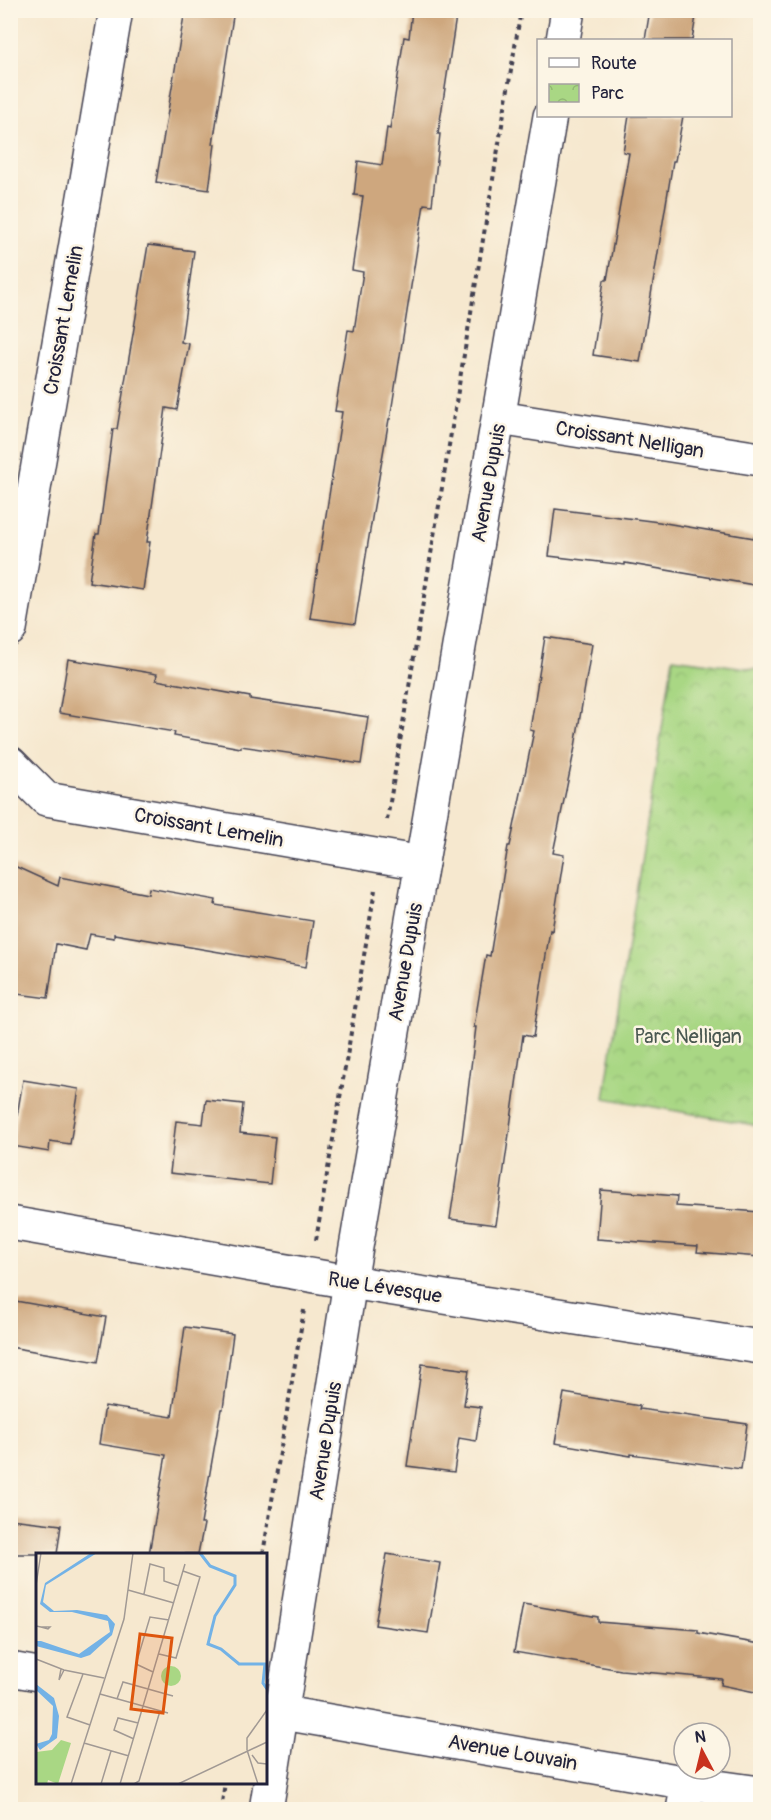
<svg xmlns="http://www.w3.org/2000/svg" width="771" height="1820" font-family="Pangolin,sans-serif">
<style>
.park{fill:url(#park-crowns);stroke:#667c60;stroke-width:1.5}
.building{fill:#cea77e}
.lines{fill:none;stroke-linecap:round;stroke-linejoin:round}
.street-casing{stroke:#424051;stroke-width:36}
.path{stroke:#424051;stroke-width:4;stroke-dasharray:4.5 4.5;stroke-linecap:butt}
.street{stroke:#fff;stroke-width:33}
.labels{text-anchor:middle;stroke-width:5;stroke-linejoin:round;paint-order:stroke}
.street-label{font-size:20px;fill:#22223b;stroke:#fcf5e5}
.park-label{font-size:20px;fill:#4a5851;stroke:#fcf5e5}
.inset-river{fill:none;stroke:#73b2e6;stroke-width:3}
.inset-road{fill:none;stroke:#a19994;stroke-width:1.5}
.view{fill:#de560e;fill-opacity:0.15;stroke:#de560e;stroke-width:3}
.inset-edge{fill:none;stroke:#22223b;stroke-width:3}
</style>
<defs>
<pattern id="park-crowns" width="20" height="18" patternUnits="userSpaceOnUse" patternTransform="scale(1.5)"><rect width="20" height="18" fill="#a9d784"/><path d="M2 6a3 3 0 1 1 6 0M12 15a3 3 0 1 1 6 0" fill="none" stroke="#91b873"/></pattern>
</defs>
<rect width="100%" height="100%" fill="#fcf5e5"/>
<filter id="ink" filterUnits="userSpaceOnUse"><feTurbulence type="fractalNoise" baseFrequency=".0167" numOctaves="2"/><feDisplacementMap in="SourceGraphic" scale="12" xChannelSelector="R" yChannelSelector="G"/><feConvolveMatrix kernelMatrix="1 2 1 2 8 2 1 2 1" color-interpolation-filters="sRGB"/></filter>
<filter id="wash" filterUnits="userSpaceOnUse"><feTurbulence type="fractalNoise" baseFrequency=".008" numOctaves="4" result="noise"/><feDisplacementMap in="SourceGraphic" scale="24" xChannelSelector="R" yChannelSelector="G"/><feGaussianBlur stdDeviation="1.35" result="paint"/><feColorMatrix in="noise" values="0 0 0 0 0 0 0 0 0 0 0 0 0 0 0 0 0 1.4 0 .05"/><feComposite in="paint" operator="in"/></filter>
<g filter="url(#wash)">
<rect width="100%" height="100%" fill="#f6e8cf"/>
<polygon class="park" points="673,658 760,670 760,1126 604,1098"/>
<g id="blocks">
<g class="building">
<polygon points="185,10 234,10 213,144 215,144 209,190 156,182"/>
<polygon points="412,10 457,10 438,134 440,134 432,205 424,204 390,419 389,419 373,512 355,624 310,618 342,412 335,411 348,330 354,331 363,272 352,270 363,196 354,195 358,161 382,165 387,128 390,129 404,37 409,38"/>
<polygon points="650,10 697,10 692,40 645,40"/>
<polygon points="629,116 683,116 675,161 673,161 640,362 593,355 604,280 607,280 629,153 623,152"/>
<polygon points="148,245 194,251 181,342 189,344 177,410 166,408 147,542 150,542 143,590 89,582 96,534 99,534 113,429 117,429"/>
<polygon points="555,509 659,522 760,539 760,586 625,563 625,565 549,556"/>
<polygon points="545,637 592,644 575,747 553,853 564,855 552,931 550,930 533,1037 523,1035 496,1225 450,1219 461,1147 476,1027 474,1027 486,955 490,956 508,846 510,846 534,731 530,730"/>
<polygon points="68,659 157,674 156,680 250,697 250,699 368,717 361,764 241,746 241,748 174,736 175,732 59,713"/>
<polygon points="10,864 58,886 60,877 148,894 149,888 216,900 215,905 313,921 306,967 114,934 114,938 90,934 86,950 56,944 48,998 10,993"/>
<polygon points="23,1080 79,1089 70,1144 50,1141 49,1152 12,1146"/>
<polygon points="206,1100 243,1104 240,1133 275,1137 270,1184 170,1173 176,1121 203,1124"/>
<polygon points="601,1190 677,1196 676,1206 760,1212 760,1257 697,1252 698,1246 597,1239"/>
<polygon points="10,1300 106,1317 98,1362 10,1347"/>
<polygon points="185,1327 233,1334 223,1409 221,1409 201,1524 204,1524 198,1554 149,1554 166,1455 99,1444 105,1406 172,1417"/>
<polygon points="422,1364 469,1370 464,1405 481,1407 476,1441 459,1438 454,1472 407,1466"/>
<polygon points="564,1393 640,1406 639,1409 747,1424 741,1469 631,1454 631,1456 555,1443"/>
<polygon points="10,1519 61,1525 57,1554 10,1554"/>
<polygon points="387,1554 440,1563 428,1633 375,1625"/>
<polygon points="523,1604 598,1617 598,1622 698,1630 698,1633 760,1644 760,1693 721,1685 722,1679 621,1670 514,1652"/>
</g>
</g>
</g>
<g filter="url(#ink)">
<use href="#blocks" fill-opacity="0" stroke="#424051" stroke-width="1.5"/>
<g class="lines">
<defs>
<g id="street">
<polyline points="563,40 568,10"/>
<polyline points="499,418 760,459"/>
<polyline points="10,629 116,10"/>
<polyline points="10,763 46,799 422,863"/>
<polyline points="10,1223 350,1282 760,1347"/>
<polyline points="10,1669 38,1674"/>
<polyline points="266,1710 688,1783 760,1793"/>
<polyline points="266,1810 350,1282 550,116"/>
<polyline points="683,1810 688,1783"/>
</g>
</defs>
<use href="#street" class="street-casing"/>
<g class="path">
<polyline points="387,820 521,10"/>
<polyline points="316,1240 375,890"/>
<polyline points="263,1554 304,1310"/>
<polyline points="221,1810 225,1782"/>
</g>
<use href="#street" class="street"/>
</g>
</g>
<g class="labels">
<g class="street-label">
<text transform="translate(63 320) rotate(-80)" y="7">Croissant Lemelin</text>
<text transform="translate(630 439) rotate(9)" y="7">Croissant Nelligan</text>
<text transform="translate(488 483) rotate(-80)" y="7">Avenue Dupuis</text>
<text transform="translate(209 827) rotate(10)" y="7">Croissant Lemelin</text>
<text transform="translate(405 962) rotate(-80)" y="7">Avenue Dupuis</text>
<text transform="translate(385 1287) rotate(9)" y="7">Rue Lévesque</text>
<text transform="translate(325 1441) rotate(-81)" y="7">Avenue Dupuis</text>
<text transform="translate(513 1752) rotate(10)" y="7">Avenue Louvain</text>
</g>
<g class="park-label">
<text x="688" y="1043">Parc Nelligan</text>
</g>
</g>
<g transform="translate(36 1553)">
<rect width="231" height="231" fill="#f6e8cf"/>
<path d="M25,187L35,190L22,231L12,227L11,231L0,230V199L16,197Z" fill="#a9d784"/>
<path d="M125 123a10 10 0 1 1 20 0a10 10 0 1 1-20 0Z" fill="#a9d784"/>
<path d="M55,0H61L10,32L7,49L18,58L41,57L71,62L79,71L76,82L54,102L45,105L0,93V88H5L43,101L74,79L72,68L36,59H14L4,51L9,30ZM0,131L18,145L23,163L21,185L4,197L0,191L13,187L16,181L17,153L0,137Z" fill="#73b2e6"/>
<path class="inset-river" d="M164,0L174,13L199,23V32L179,63L172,91L185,96L203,111H229L227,130L231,136"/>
<path class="inset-road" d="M0,32L5,0M92,37L138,50M108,41L114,11L128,15V28L143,33M0,73L5,74L12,76L14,74H5M123,101L140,105L164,24L147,18M0,106L28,117L68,125M25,116L23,127L28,117M117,119L100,111L114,64L133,67M47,121L31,164L54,172M64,141L132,160M81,146L87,129L137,143M98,186L78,177L82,165L102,170M48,190L93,203M211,197V185L231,157M211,197L222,231M216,202L222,210L231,211M35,231L88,66L97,0M65,231L75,198M84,231L149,11M98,231L103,228L124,158M142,231L231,189"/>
<path class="view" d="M104,81L136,85L127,160L95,156Z"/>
<rect width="231" height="231" class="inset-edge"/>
</g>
<rect width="771" height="1820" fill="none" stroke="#fcf5e5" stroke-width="36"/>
<rect x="537" y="39" width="195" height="78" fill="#fcf5e5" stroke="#a5a1a1" stroke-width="1.5"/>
<rect x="549" y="58" width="30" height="9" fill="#ffffff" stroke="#a5a1a1" stroke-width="1.5"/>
<text x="591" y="69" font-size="18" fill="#22223b">Route</text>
<rect x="549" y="84" width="30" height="18" fill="url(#park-crowns)" stroke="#a5a1a1" stroke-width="1.5"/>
<text x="591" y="99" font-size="18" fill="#22223b">Parc</text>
<g transform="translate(702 1751) rotate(353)"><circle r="28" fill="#fcf5e5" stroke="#a5a1a1" stroke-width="1.5"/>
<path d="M0-4.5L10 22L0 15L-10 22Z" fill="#c8321e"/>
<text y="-9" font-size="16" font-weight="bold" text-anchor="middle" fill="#22223b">N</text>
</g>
</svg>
